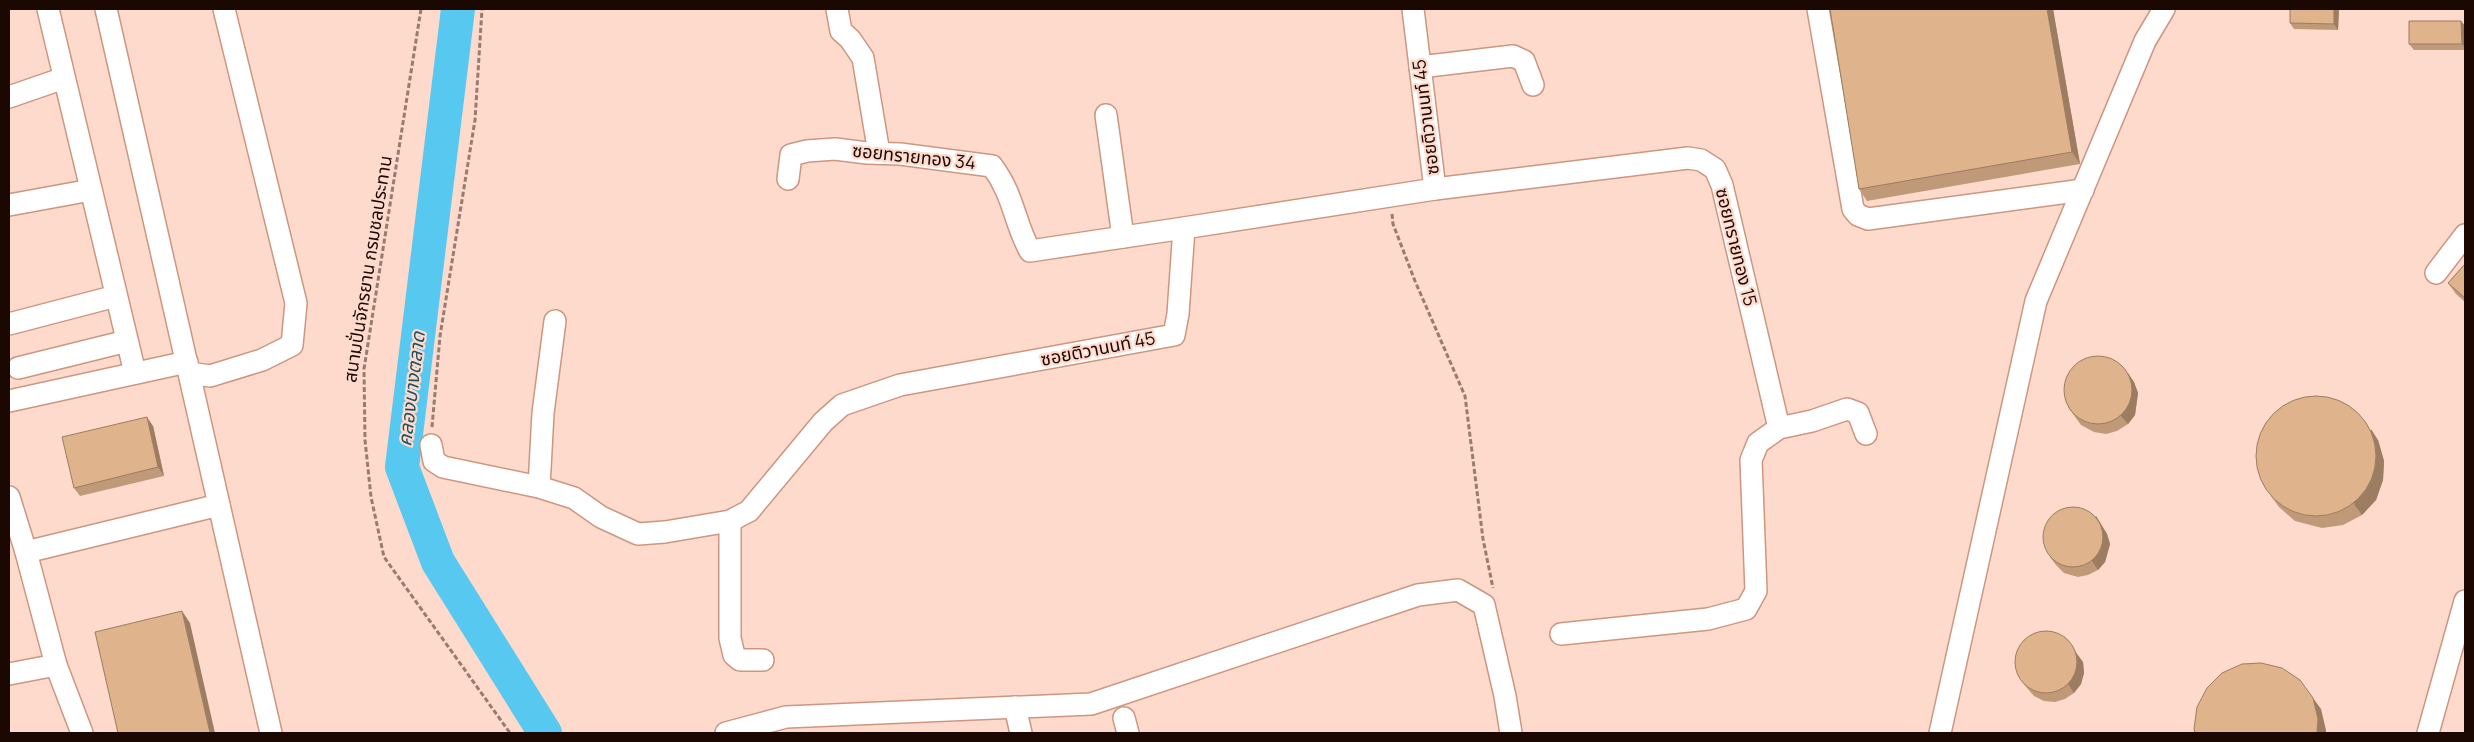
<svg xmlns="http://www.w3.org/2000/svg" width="2474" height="742" font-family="Manrope,'Noto Sans Thai',sans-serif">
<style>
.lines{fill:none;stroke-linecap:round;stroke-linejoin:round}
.river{stroke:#57c8ef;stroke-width:34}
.minor-casing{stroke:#cd9680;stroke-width:24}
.path{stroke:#987b71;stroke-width:3;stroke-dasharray:5 2.5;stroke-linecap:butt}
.minor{stroke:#fff;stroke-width:21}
.wall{fill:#c09a78}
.shaded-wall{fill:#9c7d61}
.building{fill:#dfb38b;stroke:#9c7d61}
.labels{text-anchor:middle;stroke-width:4.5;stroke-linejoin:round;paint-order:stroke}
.street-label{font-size:18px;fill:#1b0802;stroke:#fedacc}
.water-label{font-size:19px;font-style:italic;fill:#215161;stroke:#fedacc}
</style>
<rect width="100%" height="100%" fill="#fedacc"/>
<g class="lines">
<polyline class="river" points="458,9 402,467 438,562 545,733"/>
<defs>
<g id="minor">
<polyline points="48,9 135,373"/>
<polyline points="106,9 271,733"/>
<polyline points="837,9 841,31 850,39 863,58 879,153"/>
<polyline points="1818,9 1853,209 1858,215 1868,219 2083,190"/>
<polyline points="1420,67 1513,56 1524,61 1533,85"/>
<polyline points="9,97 64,78"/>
<polyline points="1106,115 1123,237"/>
<path d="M788,179L791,155L807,151L835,149L867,153L900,154L992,166C1014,195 1014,222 1030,251L1184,228"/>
<polyline points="1435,189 1688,158 1701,160 1715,169 1722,185 1779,428"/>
<polyline points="9,205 91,190"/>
<polyline points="2436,273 2465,235"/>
<polyline points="9,324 116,296"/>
<polyline points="18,368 127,341"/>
<polyline points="190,373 210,376 262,360 292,345 296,303 224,9"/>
<polyline points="9,401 187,362"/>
<polyline points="431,445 434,461 443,467 539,487 574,498 601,517 638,534 665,532 730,521 749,511 823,422 842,405 900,385 1174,335 1178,314 1184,228 1435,189 1413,9"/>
<polyline points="539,487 543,413 555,321"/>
<polyline points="9,497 26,552"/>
<polyline points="730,521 730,638 734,655 740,660 763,660"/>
<polyline points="1561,634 1708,619 1746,609 1756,591 1751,460 1758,443 1779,428 1812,421 1847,409 1858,413 1866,434"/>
<polyline points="9,674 56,665"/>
<polyline points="1015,707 1021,733"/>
<polyline points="1124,718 1128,733"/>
<polyline points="82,733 56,665 26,552 219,505"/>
<polyline points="726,733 786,717 1091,704 1418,595 1458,590 1484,605 1505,696 1511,733"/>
<polyline points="1940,733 2036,301 2145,41 2164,9"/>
<polyline points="2428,733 2465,601"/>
</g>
</defs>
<use href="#minor" class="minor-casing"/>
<g class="path">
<polyline points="421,9 364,369 365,440 371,497 384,557 510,733"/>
<polyline points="1392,214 1393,224 1415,281 1465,396 1483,539 1493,588"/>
<polyline points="432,427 440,336 475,120 482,9"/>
</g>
<use href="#minor" class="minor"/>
</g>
<g class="wall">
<polygon points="1830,9 2053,9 2080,164 1867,201 1859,189"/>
<polygon points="2290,9 2339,9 2338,30 2294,29 2290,23"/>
<polygon points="2461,21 2465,26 2465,50 2414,50 2409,44"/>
<polygon points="2465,264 2465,302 2456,294 2448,283"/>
<polygon points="2134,382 2138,393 2135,415 2128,424 2117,431 2106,434 2094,432 2081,425 2068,407"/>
<polygon points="153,426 164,476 80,496 74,488"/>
<polygon points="2378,440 2384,461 2383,480 2376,500 2362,515 2343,525 2322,528 2295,521 2279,507 2271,496"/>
<polygon points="2096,516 2107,534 2110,544 2105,562 2098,570 2088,575 2078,577 2064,573 2056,565 2050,557"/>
<polygon points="2083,662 2084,673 2081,684 2074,693 2065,699 2055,702 2044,701 2034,696 2027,688 2021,680"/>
</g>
<g class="shaded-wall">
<polygon points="2047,9 2053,9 2080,164 2072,152"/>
<polygon points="2334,9 2339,9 2338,30 2334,24"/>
<polygon points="2461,21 2465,26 2465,48 2462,44"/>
<polygon points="2128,373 2134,382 2138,393 2135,415 2128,424 2121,416"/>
<polygon points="147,417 153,426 164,476 158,467"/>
<polygon points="2371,429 2378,440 2384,461 2383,480 2376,500 2362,515 2354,504"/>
<polygon points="2096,516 2107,534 2110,544 2105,562 2098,570 2092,561"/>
<polygon points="182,611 190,623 215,733 210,733"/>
<polygon points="2064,636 2083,662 2084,673 2081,684 2074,693 2068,684"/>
<polygon points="2313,698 2321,709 2326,730 2326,733 2317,733"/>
</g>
<g class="building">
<polygon points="1830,9 2047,9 2072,152 1859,189"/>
<polygon points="2290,9 2334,9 2334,24 2290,23"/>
<polygon points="2409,21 2461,21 2462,44 2409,44"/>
<polygon points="2465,264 2465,298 2448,283"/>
<circle cx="2098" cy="390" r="34"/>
<circle cx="2316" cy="456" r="60"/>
<polygon points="147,417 158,467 74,488 62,437"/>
<circle cx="2073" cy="537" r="30"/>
<polygon points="182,611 210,733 118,733 95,632"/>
<circle cx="2046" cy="662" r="31"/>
<polygon points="2261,663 2282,668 2300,680 2313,698 2318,719 2317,733 2195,733 2194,729 2197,707 2207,688 2222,673 2242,664"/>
</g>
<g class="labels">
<g class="street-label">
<text transform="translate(1426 117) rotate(-97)" y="6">ซอยติวานนท์ 45</text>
<text transform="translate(914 157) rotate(6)" y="6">ซอยทรายทอง 34</text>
<text transform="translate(1736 247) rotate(76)" y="6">ซอยทรายทอง 15</text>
<text transform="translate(368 269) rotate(-81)" y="6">สนามปั่นจักรยาน กรมชลประทาน</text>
<text transform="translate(1098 349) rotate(-11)" y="6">ซอยติวานนท์ 45</text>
</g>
<g class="water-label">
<text transform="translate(411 389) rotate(-83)" y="7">คลองบางตลาด</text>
</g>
</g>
<rect width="2474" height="742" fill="none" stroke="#1b0802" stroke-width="20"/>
</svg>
